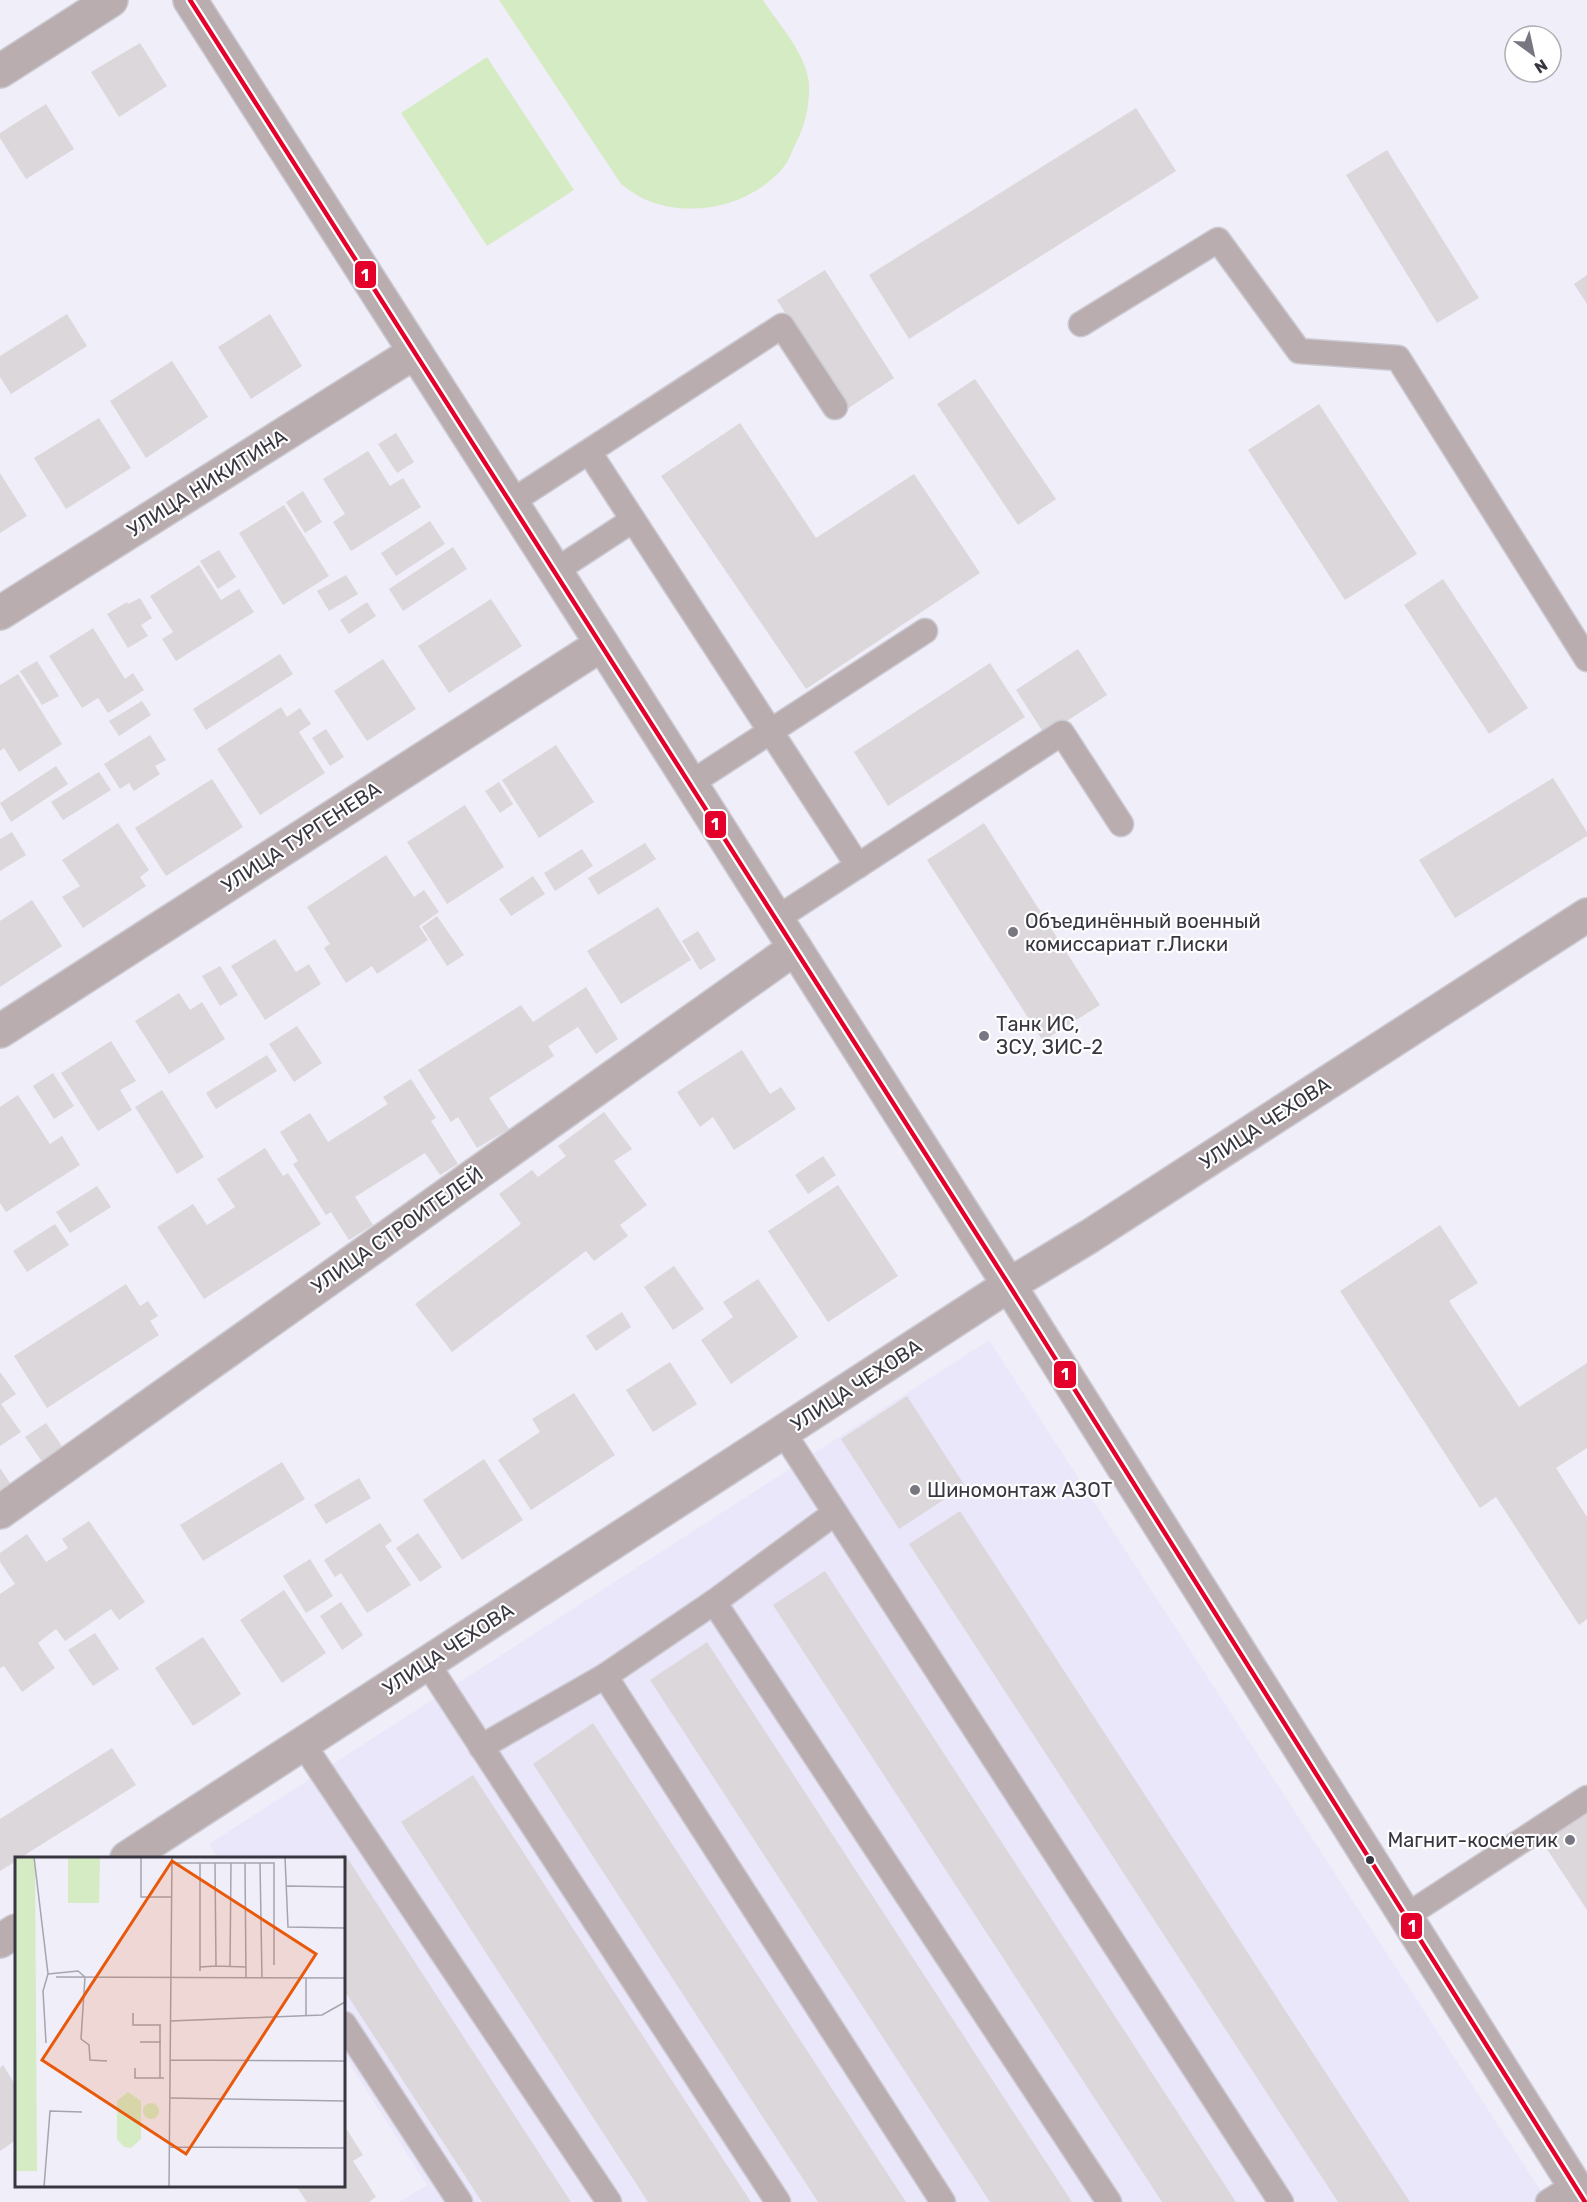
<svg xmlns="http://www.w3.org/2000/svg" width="1587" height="2202" font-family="Rubik,sans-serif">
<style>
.built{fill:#ebe7fa}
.green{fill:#d5ebc3}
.building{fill:#dcd7db}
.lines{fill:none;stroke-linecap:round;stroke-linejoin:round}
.service-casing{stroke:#cccad2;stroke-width:27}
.minor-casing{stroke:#cccad2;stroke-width:36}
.tertiary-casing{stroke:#cccad2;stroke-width:36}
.service{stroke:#b9adb0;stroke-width:24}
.minor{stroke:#b9adb0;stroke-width:33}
.tertiary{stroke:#b9adb0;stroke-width:33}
.bus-1-casing{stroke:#fff;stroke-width:9}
.bus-1{stroke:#e4002b;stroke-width:4.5}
.poi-dot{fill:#787680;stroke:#fff;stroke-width:2}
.bus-dot{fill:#383640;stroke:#fff;stroke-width:2}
.labels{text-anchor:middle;stroke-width:4.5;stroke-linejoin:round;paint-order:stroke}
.street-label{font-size:20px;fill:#383640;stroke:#fff}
.poi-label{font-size:20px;fill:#383640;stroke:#fff;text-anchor:start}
.inset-road{fill:none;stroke:#a6a4ae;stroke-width:1.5}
.view{fill:#e8590c;fill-opacity:0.15;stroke:#e8590c;stroke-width:3}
.inset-edge{fill:none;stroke:#383640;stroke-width:3}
.line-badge{stroke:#fff;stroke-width:2}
.badge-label{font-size:16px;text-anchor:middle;font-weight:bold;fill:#fff}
</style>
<rect width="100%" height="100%" fill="#f0eef8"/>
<polygon class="built" points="989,1340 1548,2202 399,2202 427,2185 344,2055 344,1858 218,1858 209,1844"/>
<g class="green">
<path d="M499,0H763C779,25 806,53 809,83C810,105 805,126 795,145C791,153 788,163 782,169C749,207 689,219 644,199C636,195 628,189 621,184Z"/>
<polygon points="487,57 574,190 487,246 401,113"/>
</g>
<g class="building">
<polygon points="140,43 167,86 119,117 91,72"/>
<polygon points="46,104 74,149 26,179 0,138 0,133"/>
<polygon points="1136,108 1176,171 909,339 869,275"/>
<polygon points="1387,150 1479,298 1437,323 1346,175"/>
<polygon points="825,270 894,378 847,409 777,300"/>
<polygon points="1587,275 1587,304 1574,284"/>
<polygon points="67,314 87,346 11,394 0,377 0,356"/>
<polygon points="270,314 302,366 251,399 218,347"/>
<polygon points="172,361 208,417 146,458 110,401"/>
<polygon points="975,379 1056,499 1018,525 937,404"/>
<polygon points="1319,404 1417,554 1345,600 1248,450"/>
<polygon points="99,418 131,468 66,509 34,458"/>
<polygon points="740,423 816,538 914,474 980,573 806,689 661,476"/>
<polygon points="396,433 414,462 397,473 378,444"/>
<polygon points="368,451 390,486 403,478 421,507 351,551 333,522 345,514 323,479"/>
<polygon points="0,473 27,516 0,533"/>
<polygon points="303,491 322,522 305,533 286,502"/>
<polygon points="284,505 329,576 283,605 239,533"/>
<polygon points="430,521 445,544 396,576 381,553"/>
<polygon points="453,547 467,569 403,611 389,589"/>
<polygon points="219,550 236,577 218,589 200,561"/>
<polygon points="199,565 221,600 239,589 254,612 176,661 162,639 173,632 150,596"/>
<polygon points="346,575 358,594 329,611 317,591"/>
<polygon points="1443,579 1528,708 1489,734 1404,605"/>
<polygon points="140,598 152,618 141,625 148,636 128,648 107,614 127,602 128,604"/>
<polygon points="491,599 522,646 449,693 418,646"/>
<polygon points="367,602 376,616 349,634 340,620"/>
<polygon points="93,628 125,679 133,673 144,690 108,713 98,698 82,708 49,656"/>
<polygon points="1078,649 1107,695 1045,735 1016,690"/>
<polygon points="280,654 293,674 206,730 193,709"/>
<polygon points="383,659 416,709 367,741 334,691"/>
<polygon points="37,661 59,696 42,705 20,671"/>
<polygon points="990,663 1025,717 888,806 854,752"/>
<polygon points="18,674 62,744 19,772 4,748 0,751 0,685"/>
<polygon points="142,701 151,715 119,736 109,721"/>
<polygon points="281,707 287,717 300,708 311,724 299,732 325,773 260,815 217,749"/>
<polygon points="326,729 344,757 330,766 312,738"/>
<polygon points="150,735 166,760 155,766 160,774 134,791 129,783 120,789 104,764"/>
<polygon points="556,745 594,802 539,838 502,780"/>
<polygon points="56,766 68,784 11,822 0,803"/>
<polygon points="99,772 111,790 63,820 51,802"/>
<polygon points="1553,778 1587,832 1587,836 1455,918 1419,860"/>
<polygon points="212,779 243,827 166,876 135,828"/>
<polygon points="499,782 513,804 500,813 485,791"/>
<polygon points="465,805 504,867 447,904 407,842"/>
<polygon points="118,823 149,870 140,877 146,886 83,928 62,897 80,886 62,860"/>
<polygon points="984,823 1100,1005 1043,1041 927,860"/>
<polygon points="12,832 26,855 0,871 0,839"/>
<polygon points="645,843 656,859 598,895 588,878"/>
<polygon points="582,849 593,866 555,891 544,873"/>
<polygon points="386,855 414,897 424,890 439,912 419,926 428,940 377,974 372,966 346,983 324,948 330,944 307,907"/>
<polygon points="533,876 545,894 511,916 499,899"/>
<polygon points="32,900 62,946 0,987 0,921"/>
<polygon points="658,907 691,960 621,1004 587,951"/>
<polygon points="437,916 464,955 447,966 422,927"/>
<polygon points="698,931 716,960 700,970 682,941"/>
<polygon points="275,939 296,972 309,964 321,984 265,1020 231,966"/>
<polygon points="220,966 238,995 220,1006 202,976"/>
<polygon points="586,987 618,1039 596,1054 578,1027 548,1046 554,1056 489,1098 509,1129 477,1148 458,1117 451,1122 418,1070 521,1005 533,1022"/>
<polygon points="179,993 190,1010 202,1002 225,1039 169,1074 135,1021"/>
<polygon points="297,1026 322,1063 294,1082 269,1044"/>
<polygon points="111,1041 136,1081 120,1090 132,1110 98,1131 61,1073"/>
<polygon points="742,1050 770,1094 781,1087 796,1109 734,1150 713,1117 700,1127 677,1092"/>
<polygon points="267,1055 277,1071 216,1109 206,1093"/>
<polygon points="53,1073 74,1106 54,1119 33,1086"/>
<polygon points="411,1079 436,1118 431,1121 458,1164 440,1175 425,1153 355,1197 373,1225 349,1240 331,1212 326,1215 293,1164 298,1161 280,1132 310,1113 328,1142 388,1104 383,1097"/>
<polygon points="162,1090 204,1157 177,1174 135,1107"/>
<polygon points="18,1095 50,1144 62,1136 80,1165 6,1212 0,1203 0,1107"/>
<polygon points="604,1112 632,1149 614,1161 647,1205 620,1225 628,1236 594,1261 586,1251 452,1352 415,1304 521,1224 499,1194 532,1170 538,1177 566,1156 558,1146"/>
<polygon points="265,1148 283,1176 288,1173 321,1224 204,1299 157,1227 193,1204 207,1225 235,1207 217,1179"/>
<polygon points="823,1156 836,1175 808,1194 795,1175"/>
<polygon points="838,1185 898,1276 828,1322 768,1231"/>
<polygon points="97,1186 111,1207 70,1233 56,1212"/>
<polygon points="55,1224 69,1245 27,1272 13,1251"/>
<polygon points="1440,1225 1478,1283 1449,1301 1519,1407 1587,1363 1587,1448 1556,1468 1587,1517 1587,1619 1579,1625 1496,1497 1480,1508 1340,1291"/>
<polygon points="674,1266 704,1309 673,1330 644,1287"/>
<polygon points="758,1279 798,1337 731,1384 701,1340 733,1317 723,1302"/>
<polygon points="126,1284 140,1306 148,1301 158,1316 150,1321 159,1335 47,1408 14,1356"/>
<polygon points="622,1312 631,1327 596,1351 586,1336"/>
<polygon points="670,1362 697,1404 653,1432 626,1390"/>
<polygon points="0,1372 16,1394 1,1404 21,1432 0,1446"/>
<polygon points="574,1393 615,1455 531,1510 498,1460 540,1432 532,1419"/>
<polygon points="907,1396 965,1486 899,1529 841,1439"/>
<polygon points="46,1423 64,1449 43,1463 25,1437"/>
<polygon points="484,1459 523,1520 462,1560 423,1500"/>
<polygon points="282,1462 305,1499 203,1561 180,1525"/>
<polygon points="0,1468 12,1486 0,1495"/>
<polygon points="359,1478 371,1498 326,1524 314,1505"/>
<polygon points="960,1511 1410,2202 1338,2202 909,1544"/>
<polygon points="89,1521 145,1602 119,1620 111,1609 65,1641 56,1629 38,1643 55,1668 22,1692 4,1666 0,1668 0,1594 15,1584 0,1562 0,1553 27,1534 46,1562 68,1548 62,1539"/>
<polygon points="380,1523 392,1541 385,1546 411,1585 367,1613 341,1573 335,1577 324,1560"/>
<polygon points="418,1533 442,1567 420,1582 396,1548"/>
<polygon points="310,1559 333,1596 306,1613 283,1576"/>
<polygon points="825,1571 1236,2202 1162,2202 773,1605"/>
<polygon points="284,1590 326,1653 282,1683 240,1620"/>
<polygon points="341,1602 363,1635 342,1650 320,1616"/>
<polygon points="95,1633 119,1669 93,1686 68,1650"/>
<polygon points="203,1637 241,1694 193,1726 155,1668"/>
<polygon points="707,1642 1072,2202 990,2202 650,1680"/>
<polygon points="593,1723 906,2202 818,2202 533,1764"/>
<polygon points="112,1748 136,1785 20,1858 16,1858 16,1861 0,1871 0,1819"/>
<polygon points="473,1775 751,2202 648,2202 401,1822"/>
<polygon points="1587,1810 1587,1910 1541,1840"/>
<polygon points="344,1853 571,2202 482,2202 344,1990 344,1858 336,1858"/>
<polygon points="3,2065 16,2086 16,2140 0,2151 0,2068"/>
<polygon points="344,2125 363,2155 353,2161 376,2197 369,2202 307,2202 296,2186 344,2186"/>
</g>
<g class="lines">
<defs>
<g id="service">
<polyline points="1081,324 1218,240 1299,351 1398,358 1587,659"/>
<polyline points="589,452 858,866"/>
<polyline points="511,502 782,326 835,407"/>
<polyline points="555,571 633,520"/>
<polyline points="691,783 925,631"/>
<polyline points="776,919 1062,733 1121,824"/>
<polyline points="783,1432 1281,2202"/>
<polyline points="835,1513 714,1602 1109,2202"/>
<polyline points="427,1663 778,2202"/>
<polyline points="605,1676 943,2202"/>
<polyline points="303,1744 609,2202"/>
<polyline points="481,1747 605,1676 714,1602"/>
<polyline points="1406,1916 1587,1798"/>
<polyline points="344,2024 460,2202"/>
<polyline points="1548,2202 1575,2185"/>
</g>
<g id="minor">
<polyline points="0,71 111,0"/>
<polyline points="0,613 415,352"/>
<polyline points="0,1031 602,644"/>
<polyline points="0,1512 795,948"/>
<polyline points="127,1858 1009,1285 1090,1236 1587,915"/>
<polyline points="0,1941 16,1931"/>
</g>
<polyline id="tertiary" points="190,0 602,644 1009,1285 1585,2202"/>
</defs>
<use href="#service" class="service-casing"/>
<use href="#minor" class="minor-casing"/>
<use href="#tertiary" class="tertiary-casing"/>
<use href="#service" class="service"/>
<use href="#minor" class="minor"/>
<use href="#tertiary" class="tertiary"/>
<defs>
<polyline id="bus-1" points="190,0 1009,1285 1585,2202"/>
</defs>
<use href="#bus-1" class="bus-1-casing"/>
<use href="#bus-1" class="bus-1"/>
</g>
<g class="poi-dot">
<circle cx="1013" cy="932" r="6"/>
<circle cx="984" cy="1036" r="6"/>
<circle cx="915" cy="1490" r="6"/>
<circle cx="1570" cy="1840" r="6"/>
</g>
<circle class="bus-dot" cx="1370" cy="1860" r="5"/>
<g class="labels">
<g class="street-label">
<text transform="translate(207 483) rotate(-32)" y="7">УЛИЦА НИКИТИНА</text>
<text transform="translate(301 837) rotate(-33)" y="7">УЛИЦА ТУРГЕНЕВА</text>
<text transform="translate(1265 1123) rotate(-33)" y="7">УЛИЦА ЧЕХОВА</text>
<text transform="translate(397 1230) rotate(-35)" y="7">УЛИЦА СТРОИТЕЛЕЙ</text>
<text transform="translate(856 1385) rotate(-33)" y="7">УЛИЦА ЧЕХОВА</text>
<text transform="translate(448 1649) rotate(-33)" y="7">УЛИЦА ЧЕХОВА</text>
</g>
<g class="poi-label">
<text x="1025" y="928">Объединённый военный<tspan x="1025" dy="23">комиссариат г.Лиски</tspan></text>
<text x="996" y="1031">Танк ИС,<tspan x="996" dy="23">ЗСУ, ЗИС-2</tspan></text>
<text x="927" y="1497">Шиномонтаж АЗОТ</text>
<text x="1558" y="1847" text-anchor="end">Магнит-косметик</text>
</g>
</g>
<g transform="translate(15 1857)">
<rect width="330" height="330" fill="#f0eef8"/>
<path d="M0,0H20L22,314H0ZM53,0H85L84,46H53ZM113,235L126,244V282L116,291L109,290L102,282V244ZM128 254a8 8 0 1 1 16 0a8 8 0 1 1-16 0Z" fill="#d5ebc3"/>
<path class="inset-road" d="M19,0L33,117L28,134L31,186M126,0V40H157M270,0L273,70L330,71M157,6H259V108M230,6L231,121M245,6L247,121M272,29L330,30M201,109L231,110M215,109L216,6M185,110L201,109L200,6M185,114V6M33,117L63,114L70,120L66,182L74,188L75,203L92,204M41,120L330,121M291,121V159M118,156V168H146M155,164L307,158L330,145M145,168V221M125,185H146M155,203L330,204M120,211V221H149M154,241L330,244M154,290L330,291M29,330L35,254L67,255M154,330L157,0"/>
<path class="view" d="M157,4L301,97L171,297L27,203Z"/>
<rect width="330" height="330" class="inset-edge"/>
</g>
<g class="line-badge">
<rect x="354" y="260" width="23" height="29" rx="6" fill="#e4002b"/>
<rect x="704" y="810" width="23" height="29" rx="6" fill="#e4002b"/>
<rect x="1053" y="1360" width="24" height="29" rx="6" fill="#e4002b"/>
<rect x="1400" y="1912" width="23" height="28" rx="6" fill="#e4002b"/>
</g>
<g class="badge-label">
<text x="365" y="281">1</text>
<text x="715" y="830">1</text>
<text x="1065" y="1380">1</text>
<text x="1412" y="1932">1</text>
</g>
<g transform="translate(1533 54) rotate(147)"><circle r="28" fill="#ffffff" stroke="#afafb3" stroke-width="1.5"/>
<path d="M0-4.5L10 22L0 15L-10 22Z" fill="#787680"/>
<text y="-9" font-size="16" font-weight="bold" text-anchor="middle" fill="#383640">N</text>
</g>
</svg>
